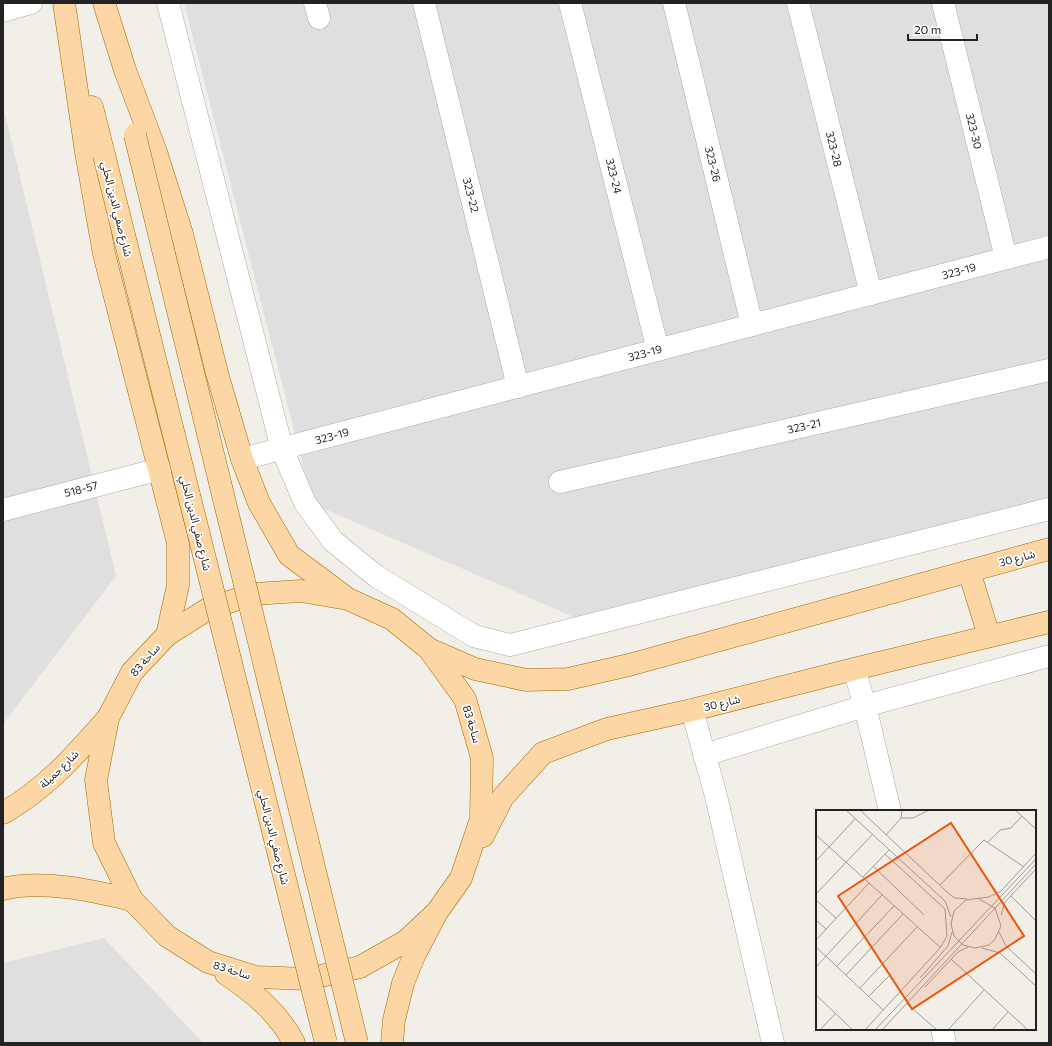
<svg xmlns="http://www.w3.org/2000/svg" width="1052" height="1046" font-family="Commissioner,'Noto Sans Arabic',sans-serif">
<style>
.residential{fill:#e0dfdf}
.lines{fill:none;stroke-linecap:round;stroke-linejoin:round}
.minor-casing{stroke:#a9a9a9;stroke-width:23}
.major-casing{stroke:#a06b00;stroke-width:23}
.minor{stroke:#fff;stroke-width:22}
.major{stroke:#fcd6a4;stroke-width:22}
.major-bridge-casing{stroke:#a06b00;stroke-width:23;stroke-linecap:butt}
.major-bridge{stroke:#fcd6a4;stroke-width:22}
.labels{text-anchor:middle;stroke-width:3.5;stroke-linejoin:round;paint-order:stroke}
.street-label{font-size:11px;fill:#222;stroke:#fff}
.inset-road{fill:none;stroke:#9f9d99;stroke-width:1}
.view{fill:#e8590c;fill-opacity:0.15;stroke:#e8590c;stroke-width:2}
.inset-edge{fill:none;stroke:#222;stroke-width:2}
</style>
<rect width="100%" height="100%" fill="#f2efe9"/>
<g class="residential">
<polygon points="184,3 1049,3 1049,506 583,621 313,504"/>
<polygon points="3,106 116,576 3,724"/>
<polygon points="104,938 203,1043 3,1043 3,963"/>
</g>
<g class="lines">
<defs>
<g id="minor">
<polyline points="168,3 282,449 305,503 333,541 376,576 474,636 510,645 1049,509"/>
<polyline points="315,3 319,18"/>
<polyline points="424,3 518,387"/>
<polyline points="570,3 658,350"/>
<polyline points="674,3 752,325"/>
<polyline points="798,3 871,294"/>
<polyline points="943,3 1006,258"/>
<polyline points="3,11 31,3"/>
<polyline points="242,459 1049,247"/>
<polyline points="560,482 1049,370"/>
<polyline points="3,510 160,469"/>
<polyline points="854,669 865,706 890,811"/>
<polyline points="692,710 716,796 773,1043"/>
<polyline points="704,755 865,706 1049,656"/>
<polyline points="942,1029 945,1043"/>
</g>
<g id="major">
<polyline points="64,3 86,152 104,254 178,543 178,585 167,635"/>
<polyline points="104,3 125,70 156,152 182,234 217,373 242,459 259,503 289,555 344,596"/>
<polyline points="92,107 104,155"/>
<polyline points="969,571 989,636"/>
<polyline points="429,649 475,669 526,680 568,679 629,665 1049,549"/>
<path d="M3,813C46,789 76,754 108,718"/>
<polyline points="483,836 503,797 543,753 607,729 692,710 854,669 1049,622"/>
<path d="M3,889C42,879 94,891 132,900"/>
<path d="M226,974C253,992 279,1013 294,1043"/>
<polyline points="392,1043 394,1020 403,983 414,956 437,912 461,878 481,819 482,758 465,699 429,649 392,619 348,599 301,591 253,594 208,609 167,635 132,672 108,718 96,780 104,843 132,900 167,936 208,962 256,977 308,979 360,967 406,941 437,912"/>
</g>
</defs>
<use href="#minor" class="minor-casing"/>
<use href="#major" class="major-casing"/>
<use href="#minor" class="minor"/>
<use href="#major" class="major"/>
<defs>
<g id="major-bridge">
<polyline points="135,135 357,1043"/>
<polyline points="104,155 326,1043"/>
</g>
</defs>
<use href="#major-bridge" class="major-bridge-casing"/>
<use href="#major-bridge" class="major-bridge"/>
</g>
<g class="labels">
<g class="street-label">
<text transform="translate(974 131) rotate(76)" y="4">323-30</text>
<text transform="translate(834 149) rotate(76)" y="4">323-28</text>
<text transform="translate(713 164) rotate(76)" y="4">323-26</text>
<text transform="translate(614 176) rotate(76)" y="4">323-24</text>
<text transform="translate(471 195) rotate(76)" y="4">323-22</text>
<text transform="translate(117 209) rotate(76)" y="4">شارع صفي الدين الحلي</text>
<text transform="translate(959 271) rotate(-15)" y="4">323-19</text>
<text transform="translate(645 353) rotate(-15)" y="4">323-19</text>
<text transform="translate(804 426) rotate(-13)" y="4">323-21</text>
<text transform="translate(332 436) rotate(-15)" y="4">323-19</text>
<text transform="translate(81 489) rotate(-14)" y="4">518-57</text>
<text transform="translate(196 523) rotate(76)" y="4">شارع صفي الدين الحلي</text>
<text transform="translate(1017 558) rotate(-15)" y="4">شارع 30</text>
<text transform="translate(145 660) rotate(-49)" y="4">ساحة 83</text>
<text transform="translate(722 703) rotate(-14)" y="4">شارع 30</text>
<text transform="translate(472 724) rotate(73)" y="4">ساحة 83</text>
<text transform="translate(59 769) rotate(-44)" y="4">شارع جميلة</text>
<text transform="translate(274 837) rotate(76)" y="4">شارع صفي الدين الحلي</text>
<text transform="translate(232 970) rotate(17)" y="4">ساحة 83</text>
</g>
</g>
<g transform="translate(816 810)">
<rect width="220" height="220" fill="#f2efe9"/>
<path class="inset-road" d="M30,0L129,91L135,107M44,0L132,83L139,88L151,89M199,0L220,19M85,8H97L113,0M0,25L125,138M70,25L85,8L86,0M172,32L184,20L195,18L206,6M0,51L39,9M57,56L108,105M47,67L73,40M124,75L168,30L208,57M0,84L56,25M195,86L220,111M163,89L179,98L185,116L179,129L173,135L159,138L147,135L138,126L135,114L138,101L150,90L173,87L185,81L220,43M0,90L20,108M185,105L189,92L220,59M0,110L10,119M183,122L190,136L220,164M0,130L53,73M0,137L67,200M166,138L184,143L220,176M135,149L212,220M21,156L78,96M0,157L66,85M30,165L87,104M104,168L132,136L136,122M109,177L142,142L152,137M44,178L101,117M0,185L37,220M53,186L75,164M90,193L121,220M4,220L20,203M49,220L124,138L131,126L129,99L69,44M59,220L220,49M66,220L220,54M132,220L168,180M176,220L192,202"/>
<path class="view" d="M135,13L208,126L96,199L22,86Z"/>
<rect width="220" height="220" class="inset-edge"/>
</g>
<rect width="1052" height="1046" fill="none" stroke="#222222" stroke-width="8"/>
<path d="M908 34v6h69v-6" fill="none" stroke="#222222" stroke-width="2"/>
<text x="914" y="34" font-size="12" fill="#222222" stroke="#ffffff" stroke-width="3" paint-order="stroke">20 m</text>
</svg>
